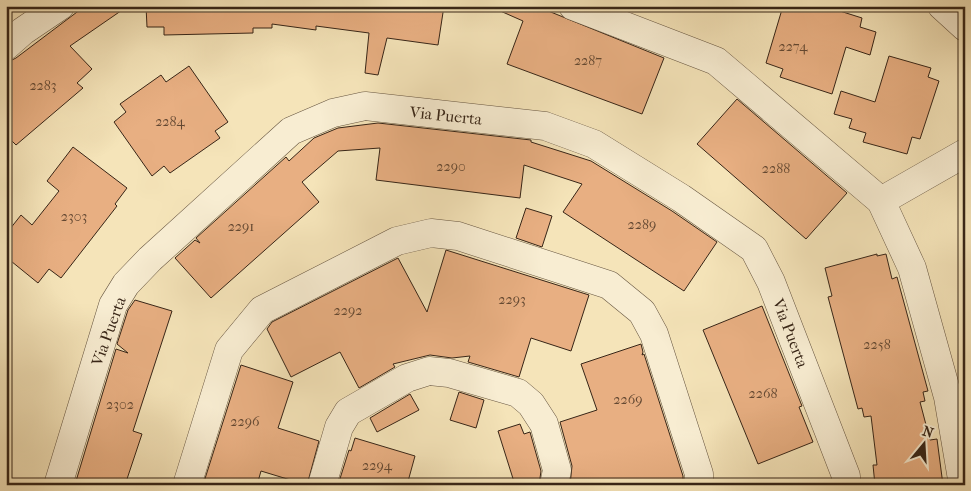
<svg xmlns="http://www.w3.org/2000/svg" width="971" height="491" font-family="'IM FELL French Canon',serif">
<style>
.building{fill:#e8af82;stroke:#372517}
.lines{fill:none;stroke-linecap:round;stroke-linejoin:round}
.minor-casing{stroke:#665540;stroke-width:29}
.minor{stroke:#f8edd2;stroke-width:28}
.labels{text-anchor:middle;stroke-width:4;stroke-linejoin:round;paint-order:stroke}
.number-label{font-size:14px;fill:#634832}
.street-label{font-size:16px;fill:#372517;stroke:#f8edd2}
</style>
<rect width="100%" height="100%" fill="#f5e4b9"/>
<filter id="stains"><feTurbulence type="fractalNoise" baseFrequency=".004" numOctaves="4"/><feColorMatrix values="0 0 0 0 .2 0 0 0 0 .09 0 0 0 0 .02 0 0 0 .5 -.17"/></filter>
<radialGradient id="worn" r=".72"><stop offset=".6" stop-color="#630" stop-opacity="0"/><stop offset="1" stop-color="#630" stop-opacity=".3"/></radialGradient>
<g class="building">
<polygon points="85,6 128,6 70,46 92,69 77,83 83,88 16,145 6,135 6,63 16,58"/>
<polygon points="146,6 444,6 438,45 387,38 378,75 365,73 369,33 316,26 316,30 272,24 272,28 253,28 253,33 164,35 164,27 147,27"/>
<polygon points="489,6 536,6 664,58 642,114 507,64 523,21"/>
<polygon points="783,6 824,6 862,18 860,27 876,32 870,55 846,47 832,94 780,77 783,69 766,63"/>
<polygon points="889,56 931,68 928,77 939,81 920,139 912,137 907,154 863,142 866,133 849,128 852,119 834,114 841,91 875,102"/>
<polygon points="189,66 228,122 215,131 220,138 170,173 164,166 152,176 114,122 126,112 120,104 161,75 166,82"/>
<polygon points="737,99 847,193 806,239 697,144"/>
<polygon points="378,123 531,140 531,142 591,161 672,211 717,242 684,291 563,212 582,184 524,165 520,198 376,180 380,148 338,151 302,182 319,202 211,298 175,258 195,240 200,243 196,238 286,157 289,161 314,138 338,128"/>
<polygon points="73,147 127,188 115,204 117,206 61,278 49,269 38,283 6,257 6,234 21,215 32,225 59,191 47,181"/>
<polygon points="526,208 552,216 542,247 516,238"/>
<polygon points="446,250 589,295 571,351 531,338 519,377 468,362 470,356 452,358 430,355 393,364 395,367 359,388 340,352 291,377 267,329 272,322 398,258 427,312"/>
<polygon points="877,254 877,256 886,254 892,279 897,277 928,391 923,392 925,401 920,402 930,440 937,439 943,485 875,485 873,465 877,465 871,416 864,417 862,408 858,409 828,297 832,296 825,268"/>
<polygon points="135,300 172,311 133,431 142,434 125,485 88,485 76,481 116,349 128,353 117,344 128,310"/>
<polygon points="762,306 802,406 799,407 813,442 758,464 703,330"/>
<polygon points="641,344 643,352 642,355 644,354 683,476 683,485 570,485 572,466 560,422 597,410 581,364"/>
<polygon points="241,365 293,382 278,428 319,441 307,485 261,471 257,485 203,485"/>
<polygon points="459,392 484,400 476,428 450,420"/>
<polygon points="410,394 419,410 377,432 370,418"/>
<polygon points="520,424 524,434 530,432 541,471 539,485 515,485 498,431"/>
<polygon points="355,438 415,456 407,485 338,485 349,450 351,451"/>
</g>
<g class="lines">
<defs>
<g id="minor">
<polyline points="573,6 716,61 881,201 912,268 948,397 963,485"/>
<polyline points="942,6 965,27"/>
<polyline points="6,46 23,31 60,6"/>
<polyline points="881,201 965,153"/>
<polyline points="58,485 113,305 126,284 150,259 291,131 333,113 365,106 545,126 594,144 681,198 754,249 771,282 846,476 846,485"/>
<polyline points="187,485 229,350 262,310 397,241 431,233 458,236 609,285 642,312 654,334 699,474 699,485"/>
<polyline points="322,485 339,427 348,412 407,378 429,371 449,373 518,393 531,404 544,424 557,470 554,485"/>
</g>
</defs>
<use href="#minor" class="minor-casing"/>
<use href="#minor" class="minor"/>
</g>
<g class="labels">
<g class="number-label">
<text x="793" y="51">2274</text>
<text x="588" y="65">2287</text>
<text x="43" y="90">2283</text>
<text x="170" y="126">2284</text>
<text x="451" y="171">2290</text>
<text x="776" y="173">2288</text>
<text x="74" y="221">2303</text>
<text x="642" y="229">2289</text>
<text x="241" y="231">2291</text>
<text x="512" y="304">2293</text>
<text x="348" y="315">2292</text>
<text x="877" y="349">2258</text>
<text x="763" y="398">2268</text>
<text x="628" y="404">2269</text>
<text x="120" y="409">2302</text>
<text x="245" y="426">2296</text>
<text x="377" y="470">2294</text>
</g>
<g class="street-label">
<text transform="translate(446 115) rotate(6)" y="6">Via Puerta</text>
<text transform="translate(108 331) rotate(-70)" y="6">Via Puerta</text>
<text transform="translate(791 333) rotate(69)" y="6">Via Puerta</text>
</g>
</g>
<rect width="971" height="491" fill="none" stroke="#f5e4b9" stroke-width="25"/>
<rect x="8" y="8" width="956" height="476" fill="none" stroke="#372517" stroke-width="2.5"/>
<rect x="12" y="12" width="946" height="466" fill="none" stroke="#372517"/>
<g transform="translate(924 444) rotate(18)" stroke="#f8edd2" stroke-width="4" paint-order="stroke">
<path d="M0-4L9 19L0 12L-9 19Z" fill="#372517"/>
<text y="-8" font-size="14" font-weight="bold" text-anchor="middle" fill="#372517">N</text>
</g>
<rect width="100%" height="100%" filter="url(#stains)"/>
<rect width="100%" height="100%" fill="url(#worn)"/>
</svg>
